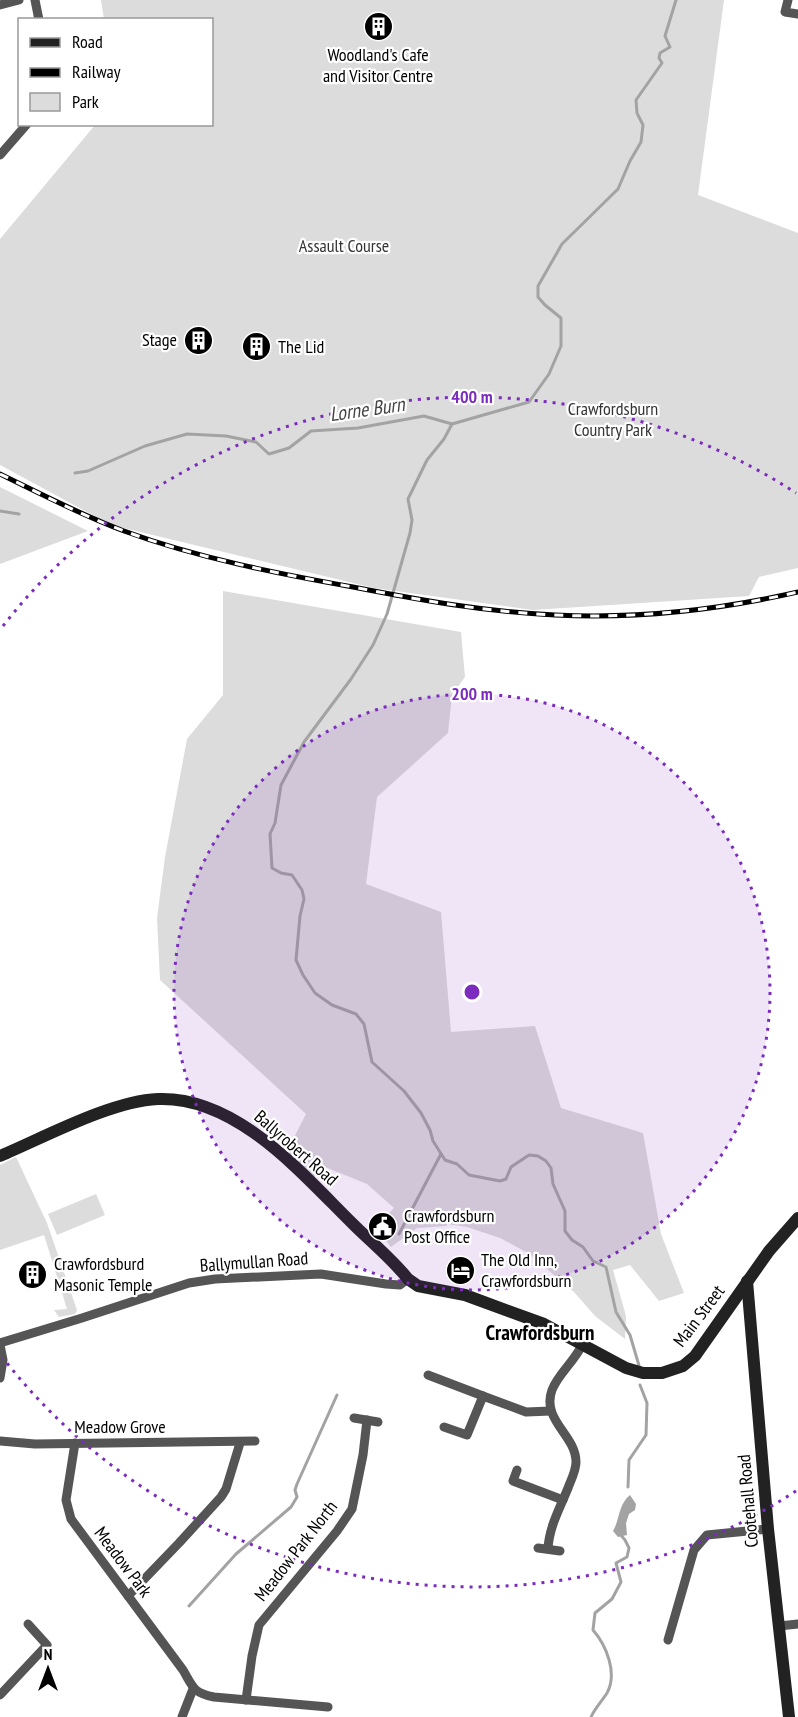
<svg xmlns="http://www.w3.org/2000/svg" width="798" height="1717" font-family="'PT Sans Narrow',sans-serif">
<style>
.green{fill:#dcdcdc}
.water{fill:#a3a3a3}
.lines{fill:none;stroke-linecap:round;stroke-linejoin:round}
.stream{stroke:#a3a3a3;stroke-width:3}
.street{stroke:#555;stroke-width:9}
.secondary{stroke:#222;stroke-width:12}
.rail-casing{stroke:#000;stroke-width:5}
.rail{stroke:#fff;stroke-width:3;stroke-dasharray:9;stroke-linecap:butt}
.ring{fill:none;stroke:#7b2cbf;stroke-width:3;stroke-dasharray:3 6}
.labels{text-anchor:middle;stroke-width:4.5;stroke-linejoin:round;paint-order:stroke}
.poi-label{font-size:18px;fill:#000;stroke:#fff;text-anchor:start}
.park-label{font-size:18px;fill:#333;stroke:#fff}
.street-label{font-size:18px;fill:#000;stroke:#fff}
.water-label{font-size:20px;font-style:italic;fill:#444;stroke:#fff}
.quarter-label{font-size:21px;font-weight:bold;fill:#000;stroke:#fff}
.centre{fill:#7b2cbf;stroke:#fff;stroke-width:3}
.ring-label{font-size:18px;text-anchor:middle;font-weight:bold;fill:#7b2cbf;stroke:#fff;stroke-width:4.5;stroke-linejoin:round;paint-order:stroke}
</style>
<rect width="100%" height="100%" fill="#fff"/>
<g class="green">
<polygon points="101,0 724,0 698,195 798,233 798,568 759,577 749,596 533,610 374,588 111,525 0,465 0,239 95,125 212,124 212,20 104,19"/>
<polygon points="0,487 88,531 0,564"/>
<polygon points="223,591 461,632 465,677 452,695 448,733 377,797 366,884 441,912 451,1032 535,1026 561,1108 643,1133 661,1234 684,1293 659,1301 630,1265 613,1270 626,1316 625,1339 595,1316 574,1292 528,1253 500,1238 467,1227 447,1224 447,1226 417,1228 391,1247 387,1242 392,1221 387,1215 394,1208 367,1184 325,1167 314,1177 287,1151 306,1114 160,980 157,918 165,857 187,739 223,695"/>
<polygon points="16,1157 47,1223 77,1310 75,1314 59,1317 54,1310 67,1309 44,1235 0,1250 0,1165"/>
<polygon points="96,1194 105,1215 57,1235 48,1214"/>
</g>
<path class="water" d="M630,1495L636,1504L635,1510L629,1514L626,1523L627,1535L618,1537L613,1531C620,1519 618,1505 630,1495Z"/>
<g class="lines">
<g class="stream">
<polyline points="452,424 444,439 427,460 408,499 412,520 410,533 387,614 373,645 351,679 304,742 281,785 275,823 270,834 272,868 281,873 292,875 302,890 304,899 300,916 296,960 303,975 315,993 332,1005 356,1014 364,1024 372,1062 404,1091 421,1113 430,1130 433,1141 445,1160 457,1164 469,1175 500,1181 506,1179 511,1167 529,1155 538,1156 546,1161 551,1168 553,1184 565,1211 565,1231 572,1240 583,1247 593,1261 606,1267 616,1312 630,1335 640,1369"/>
<polyline points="75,473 88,471 145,446 187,434 226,436 256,442 269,454 289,448 311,431 358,428 424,416 452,424 529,402 549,374 561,346 561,318 545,305 538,297 538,286 562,244 618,189 630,161 641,142 643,125 637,113 636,100 662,63 659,58 660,53 670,47 665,36 676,0"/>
<polyline points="0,511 19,514"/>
<polyline points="399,1234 441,1154"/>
<polyline points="628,1487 629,1460 646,1435 647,1403 640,1385"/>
<polyline points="189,1606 236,1554 291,1507 297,1497 295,1490 297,1484 337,1395"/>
<path d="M591,1717C595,1708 602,1701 607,1693C618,1673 606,1645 593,1630L595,1613L612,1599L621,1582L616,1563L627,1557L629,1548L625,1540L619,1533"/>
</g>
<g class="street">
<polyline points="35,0 39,20"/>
<polyline points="788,0 785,12 798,14"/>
<polyline points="0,5 19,0"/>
<polyline points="0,155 27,124"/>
<polyline points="0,1343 82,1318 189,1283 215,1279 321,1274 386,1284 400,1285 408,1279"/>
<polyline points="0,1345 3,1360 0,1378"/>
<polyline points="428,1375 483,1396"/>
<polyline points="354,1418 378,1422"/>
<polyline points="444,1427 467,1435 483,1396 526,1412 551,1411"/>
<polyline points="0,1441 35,1444 255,1441"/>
<path d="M75,1443L66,1500L71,1519L183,1670C193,1687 193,1693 214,1697L328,1707"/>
<polyline points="517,1470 513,1481 563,1500"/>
<polyline points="538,1548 560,1551"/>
<path d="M548,1549C549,1527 560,1508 568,1488C571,1480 576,1471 576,1462C576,1435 541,1420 552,1390C558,1374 574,1362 582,1345"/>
<polyline points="128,1596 179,1543 221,1497 226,1489 240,1443"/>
<polyline points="779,1626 798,1624"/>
<polyline points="668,1640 694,1550 707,1535 768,1529"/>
<polyline points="0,1695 47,1645 28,1624"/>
<polyline points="246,1700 252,1656 259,1625 337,1531 352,1509 363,1455 367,1420"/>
<polyline points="182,1717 193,1689"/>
</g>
<g class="secondary">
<path d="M0,1156C45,1137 111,1101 158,1099C237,1096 302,1174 353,1224C371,1242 392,1259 408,1279L418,1286L465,1295L544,1324L626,1368L643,1373H662L683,1366L695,1356L769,1251L798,1218"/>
<polyline points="747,1281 768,1529 789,1717"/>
</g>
<defs>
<path id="rail" d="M0,474C41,494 81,515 124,531C198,558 275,573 353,587C420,600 486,612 555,615C636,619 719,610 798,592"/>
</defs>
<use href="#rail" class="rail-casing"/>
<use href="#rail" class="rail"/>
</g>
<circle cx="472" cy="992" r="298" fill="#7b2cbf" fill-opacity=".12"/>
<g class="ring">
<circle cx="472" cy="992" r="298"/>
<path d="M796 1491A595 595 0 0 1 3 1358M3 626A595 595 0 0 1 796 493"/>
</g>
<defs>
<symbol id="building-disc" viewBox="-11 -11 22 22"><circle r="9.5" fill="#000" stroke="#fff"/><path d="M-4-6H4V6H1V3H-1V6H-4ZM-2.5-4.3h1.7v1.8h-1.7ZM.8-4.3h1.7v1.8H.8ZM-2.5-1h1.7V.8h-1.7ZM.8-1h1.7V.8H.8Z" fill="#fff"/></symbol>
<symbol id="civic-disc" viewBox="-11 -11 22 22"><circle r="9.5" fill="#000" stroke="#fff"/><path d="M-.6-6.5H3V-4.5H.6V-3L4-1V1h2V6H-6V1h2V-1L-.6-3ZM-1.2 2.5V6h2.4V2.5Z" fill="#fff"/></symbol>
<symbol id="hotel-disc" viewBox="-11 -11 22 22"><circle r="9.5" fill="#000" stroke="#fff"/><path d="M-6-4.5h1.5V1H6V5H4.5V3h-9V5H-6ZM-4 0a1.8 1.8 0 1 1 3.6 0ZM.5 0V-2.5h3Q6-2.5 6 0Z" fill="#fff"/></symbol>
</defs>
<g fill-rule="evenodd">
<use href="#building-disc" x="362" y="10" width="33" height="33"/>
<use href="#building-disc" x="182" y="324" width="33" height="33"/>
<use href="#building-disc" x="240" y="330" width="33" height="33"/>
<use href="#civic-disc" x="366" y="1210" width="33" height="33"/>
<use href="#hotel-disc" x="444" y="1254" width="33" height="33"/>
<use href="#building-disc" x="16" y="1258" width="33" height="33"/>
</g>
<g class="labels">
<g class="poi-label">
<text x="378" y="61" text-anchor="middle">Woodland's Cafe<tspan x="378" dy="21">and Visitor Centre</tspan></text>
<text x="177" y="346" text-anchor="end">Stage</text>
<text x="278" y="353">The Lid</text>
<text x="404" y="1222">Crawfordsburn<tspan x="404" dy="21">Post Office</tspan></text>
<text x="481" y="1266">The Old Inn,<tspan x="481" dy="21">Crawfordsburn</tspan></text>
<text x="54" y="1270">Crawfordsburd<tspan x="54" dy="21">Masonic Temple</tspan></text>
</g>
<g class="park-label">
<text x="344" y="252">Assault Course</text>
<text x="613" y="415">Crawfordsburn<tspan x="613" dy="21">Country Park</tspan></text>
</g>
<g class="street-label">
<text transform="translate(296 1148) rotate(41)" y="6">Ballyrobert Road</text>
<text transform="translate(254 1262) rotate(-4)" y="6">Ballymullan Road</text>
<text transform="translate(699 1316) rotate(-53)" y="6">Main Street</text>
<text x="120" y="1433">Meadow Grove</text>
<text transform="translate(748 1501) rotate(-95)" y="6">Cootehall Road</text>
<text transform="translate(296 1551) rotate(-52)" y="6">Meadow Park North</text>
<text transform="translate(123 1562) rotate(53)" y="6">Meadow Park</text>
</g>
<g class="water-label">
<text transform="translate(367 409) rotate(-8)" y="7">Lorne Burn</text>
</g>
<g class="quarter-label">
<text x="540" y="1340">Crawfordsburn</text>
</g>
</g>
<circle cx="472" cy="992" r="9" class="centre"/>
<g class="ring-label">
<text x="472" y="403">400 m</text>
<text x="472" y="700">200 m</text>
</g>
<rect x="18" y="18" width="195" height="108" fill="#ffffff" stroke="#999999" stroke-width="1.5"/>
<rect x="30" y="38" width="30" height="9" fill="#222222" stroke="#999999" stroke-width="1.5"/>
<text x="72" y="48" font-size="18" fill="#000000">Road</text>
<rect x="30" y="68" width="30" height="9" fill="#000000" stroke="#999999" stroke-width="1.5"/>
<text x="72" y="78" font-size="18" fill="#000000">Railway</text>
<rect x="30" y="93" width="30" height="18" fill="#dcdcdc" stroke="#999999" stroke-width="1.5"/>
<text x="72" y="108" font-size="18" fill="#000000">Park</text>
<g transform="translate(48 1669)" stroke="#ffffff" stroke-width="4.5" paint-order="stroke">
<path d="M0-4.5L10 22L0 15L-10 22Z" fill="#000000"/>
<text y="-9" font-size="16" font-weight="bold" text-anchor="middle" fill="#000000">N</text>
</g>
</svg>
